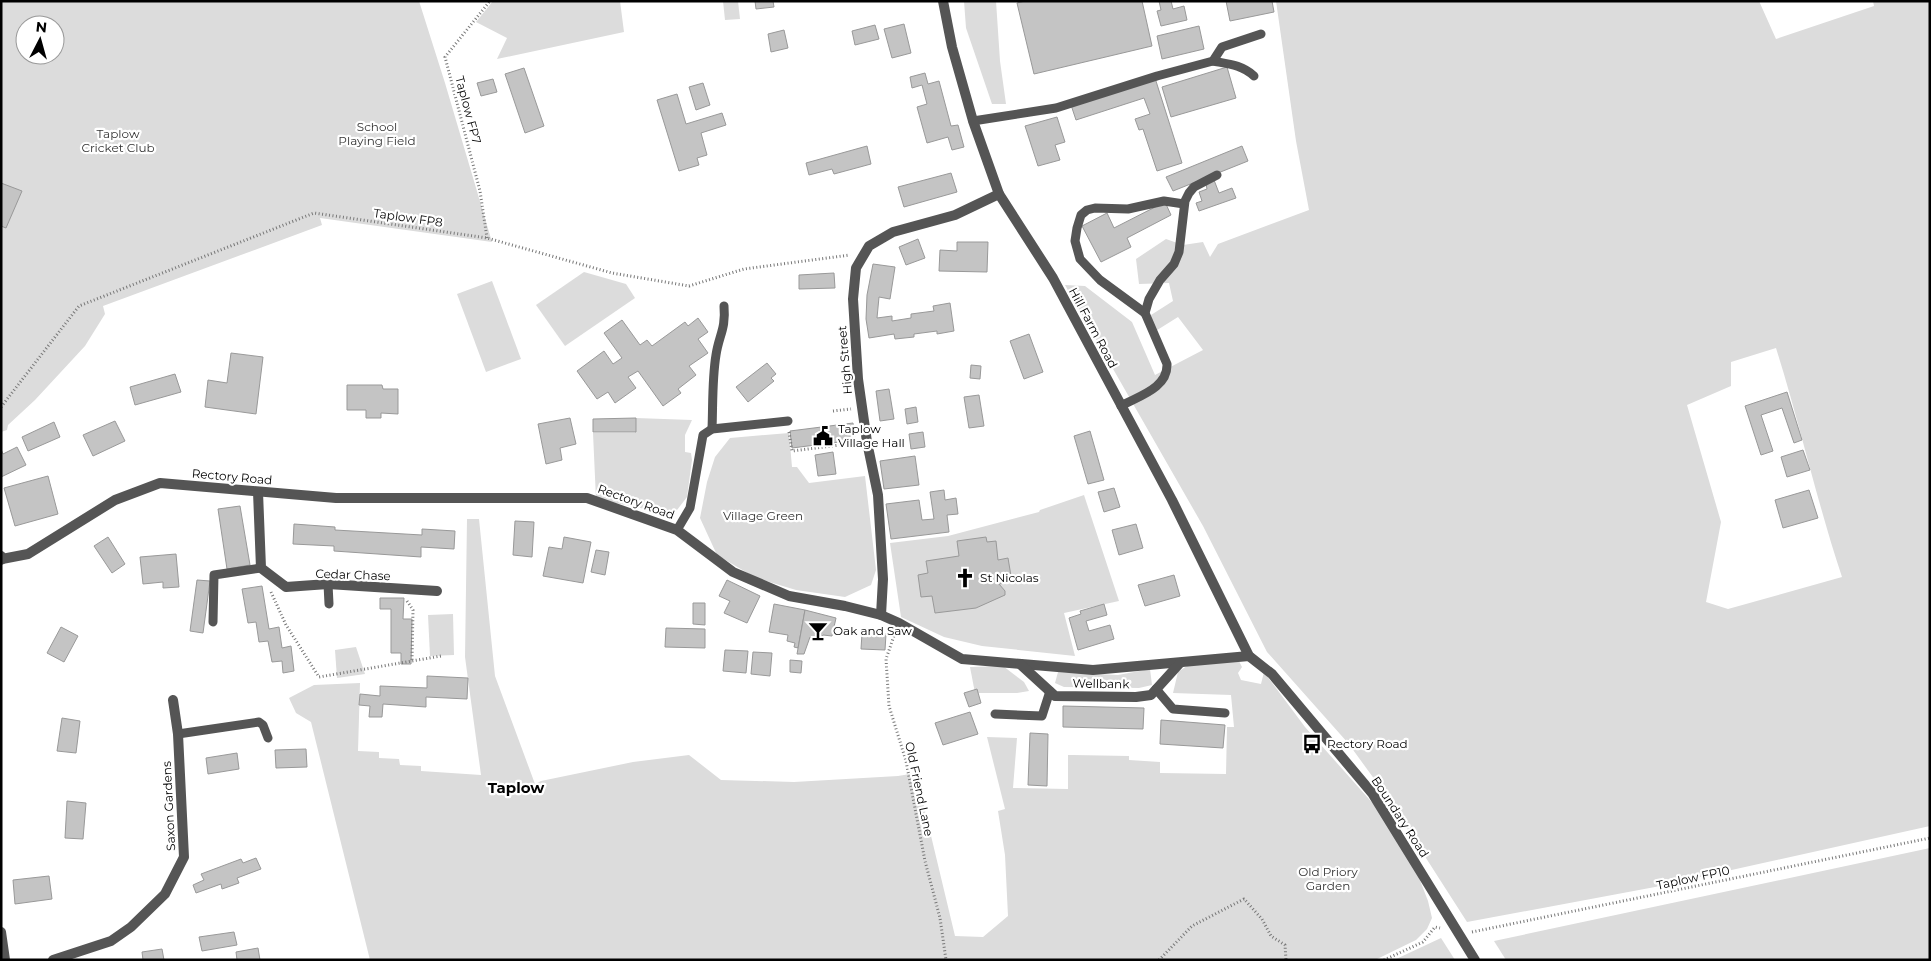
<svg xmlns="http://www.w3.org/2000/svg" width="1931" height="961" font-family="Montserrat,sans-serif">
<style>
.green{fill:#dcdcdc;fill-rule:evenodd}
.building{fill:#c4c4c4;stroke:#999}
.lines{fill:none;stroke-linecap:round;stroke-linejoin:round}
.path{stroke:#777;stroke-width:3;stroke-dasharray:1 2.5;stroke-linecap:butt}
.service{stroke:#555;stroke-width:9}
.minor{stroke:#555;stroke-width:10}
.tertiary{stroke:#555;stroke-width:10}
.labels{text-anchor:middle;stroke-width:4.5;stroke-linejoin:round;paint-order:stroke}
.street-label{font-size:12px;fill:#000;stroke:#fff}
.park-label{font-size:12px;fill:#333;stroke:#fff}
.poi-label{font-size:12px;fill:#000;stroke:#fff;text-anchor:start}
.quarter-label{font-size:15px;font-weight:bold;fill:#000;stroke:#fff}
</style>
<rect width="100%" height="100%" fill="#fff"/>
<g class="green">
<path d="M1,1H419L445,83L492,242L320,218L322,225L103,306L105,314L85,346L35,400L8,425L7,430L1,432ZM25,25H55V55H25Z"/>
<polygon points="493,1 620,1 624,32 497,59 507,38 476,22"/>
<polygon points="723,1 738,1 740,19 725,20"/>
<polygon points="964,1 996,1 1000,61 1006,104 992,104 966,28"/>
<path d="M1276,1H1759L1776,39L1874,6L1873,1H1930V826L1655,887L1467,922L1383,791L1348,743L1267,652L1203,526L1065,285L1085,286L1132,322L1155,375L1203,350L1178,317L1154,332L1151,315L1173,301L1169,283L1139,284L1136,259L1166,239L1183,245L1203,242L1210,257L1218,244L1309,210L1296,141ZM1776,348C1800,424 1817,502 1842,577L1728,609L1706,602L1721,522L1687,405L1731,386V362Z"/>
<polygon points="584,272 626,284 635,298 565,346 536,305"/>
<polygon points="492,281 521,359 486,372 457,294"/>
<polygon points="636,418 692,420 685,435 685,452 691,453 692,460 687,497 677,510 665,513 596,499 593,433 635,433"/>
<polygon points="789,433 792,467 797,467 809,483 865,476 876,570 871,585 845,597 796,590 756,578 717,555 700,518 707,482 715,457 730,438"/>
<polygon points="1084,495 1119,601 1064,613 1075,656 982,646 944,637 901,617 890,543 948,536 1039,512 1040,510"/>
<polygon points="467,519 479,519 495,676 535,784 541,781 633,762 689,755 721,780 794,782 898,776 916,773 955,936 983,937 1008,916 1005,855 998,811 1005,809 987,737 1017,738 1013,788 1068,789 1068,755 1073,755 1129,756 1129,760 1160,762 1160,773 1226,774 1227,727 1234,727 1231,695 1173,693 1178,672 1202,656 1239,661 1242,667 1238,673 1241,680 1261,684 1264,672 1305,727 1384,816 1409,852 1428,901 1432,918 1427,929 1416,940 1375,960 370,960 311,722 296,713 289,698 314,685 360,683 358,751 379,752 379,758 399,759 400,765 421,766 421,771 481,775 465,657"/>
<polygon points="453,614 454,655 430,656 428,615"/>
<polygon points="356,647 365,674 337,678 335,650"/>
<polygon points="1003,666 1024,682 1029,691 1017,693 975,693 970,667"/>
<polygon points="1150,669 1152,685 1139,688 1064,687 1055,683 1058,672 1118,675"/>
<polygon points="1930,848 1930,960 1506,960 1494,941"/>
<polygon points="1441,938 1455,960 1394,960"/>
</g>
<g class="building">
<polygon points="755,1 773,1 774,7 756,9"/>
<polygon points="1025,1 1142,1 1152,46 1034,74 1017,3"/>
<polygon points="1159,1 1171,1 1173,9 1184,6 1187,20 1161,26 1157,11 1161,10"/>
<polygon points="1226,1 1272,1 1274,12 1230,21"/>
<polygon points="904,24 911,53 892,58 884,29"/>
<polygon points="875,25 879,39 855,45 852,31"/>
<polygon points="1199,26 1204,49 1162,59 1157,36"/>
<polygon points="784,30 788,48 771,52 768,34"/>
<polygon points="1227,67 1236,98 1171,117 1162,87"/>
<polygon points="524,68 544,126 525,133 505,74"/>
<polygon points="925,73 928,84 939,81 951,126 958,125 964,147 952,150 948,137 927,143 917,107 927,104 922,85 912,88 910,77"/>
<polygon points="1155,78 1182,163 1157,171 1143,129 1139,130 1135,119 1150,114 1144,98 1076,120 1071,105"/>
<polygon points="493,79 497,92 481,96 477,83"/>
<polygon points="703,83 710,105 696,110 689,87"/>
<polygon points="677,94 686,124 722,113 726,125 701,133 707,155 697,158 699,165 679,171 657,100"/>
<polygon points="1057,117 1065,142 1055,145 1060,160 1038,166 1025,126"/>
<polygon points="867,146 871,164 834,174 832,169 809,175 806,163"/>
<polygon points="1242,146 1248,161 1173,191 1166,177"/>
<polygon points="951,173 957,192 904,207 898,187"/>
<polygon points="1214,180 1219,193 1232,188 1236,198 1199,211 1196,203 1202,201 1199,192 1207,189 1206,184"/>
<polygon points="1,183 22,191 6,228 1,226"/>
<polygon points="1165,202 1171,215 1127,238 1131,247 1101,262 1082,226 1107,213 1114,228"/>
<polygon points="918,239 925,258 906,265 899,247"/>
<polygon points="957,242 988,242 987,272 939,271 940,250 957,251"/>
<polygon points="873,264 895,267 890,299 879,297 877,318 892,316 892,321 911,318 911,314 934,311 933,306 950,303 954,331 937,334 937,331 914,334 914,337 895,339 894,334 869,338 866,319 867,295"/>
<polygon points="834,273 835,288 799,289 799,275"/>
<polygon points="698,318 708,332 698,339 708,353 689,366 696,375 678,389 681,393 663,406 638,371 628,377 636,388 615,403 608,392 597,399 577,371 604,351 613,364 622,358 604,333 622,320 640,345 647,340 652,346 685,322 688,326"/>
<polygon points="1029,334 1043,372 1024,379 1010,341"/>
<polygon points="231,353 263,357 256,414 205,407 208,380 227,383"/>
<polygon points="767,363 776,374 771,378 774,381 748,402 736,387"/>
<polygon points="971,365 981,366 980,379 970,378"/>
<polygon points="175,374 181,392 135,405 130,387"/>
<polygon points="347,385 382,385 383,389 398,389 398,414 381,413 381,418 366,418 366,410 347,410"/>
<polygon points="889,389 894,419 880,421 876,391"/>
<polygon points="1787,392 1802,440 1794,443 1782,408 1761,415 1773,451 1761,455 1745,406"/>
<polygon points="979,395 984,426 969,428 964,397"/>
<polygon points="916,407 918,422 907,424 905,409"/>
<polygon points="570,418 576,444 560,448 562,460 546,464 538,424"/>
<polygon points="636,418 636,432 593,432 593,419"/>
<polygon points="115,421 125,441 93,456 83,435"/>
<polygon points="54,422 60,437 28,451 22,437"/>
<polygon points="853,423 855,440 792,448 790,431"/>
<polygon points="1090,431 1104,480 1088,484 1074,436"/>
<polygon points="923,432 925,447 911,449 909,434"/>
<polygon points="17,447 26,465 1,477 1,449 3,454"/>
<polygon points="1803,450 1810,470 1787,477 1781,457"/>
<polygon points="833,452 836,474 818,476 815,455"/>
<polygon points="915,456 919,485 884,489 880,461"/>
<polygon points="48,476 58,514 15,526 4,488"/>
<polygon points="1114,488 1120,507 1104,512 1098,492"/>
<polygon points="944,490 945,500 956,498 958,514 947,515 949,532 891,539 886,504 919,500 922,520 934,519 930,492"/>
<polygon points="1809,490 1818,518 1783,528 1775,500"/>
<polygon points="240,506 250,565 227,569 218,509"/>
<polygon points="515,521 534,522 532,557 513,555"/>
<polygon points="294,524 335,527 335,530 422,535 422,529 455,531 454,549 421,547 421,557 334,551 334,546 293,544"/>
<polygon points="1136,524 1143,548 1119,555 1112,530"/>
<polygon points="108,537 125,564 112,573 94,546"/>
<polygon points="564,537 591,542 583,583 543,576 549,547 562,549"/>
<polygon points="986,537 987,542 996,541 998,560 1008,558 1012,582 999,584 1005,591 1005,595 976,608 935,613 932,596 921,597 918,575 928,573 926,561 959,556 957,541"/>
<polygon points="596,550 609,552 605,575 591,572"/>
<polygon points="176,554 179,587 163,588 163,582 143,584 140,557"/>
<polygon points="1174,575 1180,596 1145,606 1138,585"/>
<polygon points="197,580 210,581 203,633 190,631"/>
<polygon points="727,580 760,596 747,623 724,613 730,601 719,596"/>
<polygon points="262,586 269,629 279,627 282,648 291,646 294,671 283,673 282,661 272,662 268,641 259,642 256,622 248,623 242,589"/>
<polygon points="380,598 404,598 403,619 412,619 411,664 401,664 401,653 391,653 391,609 380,609"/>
<polygon points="693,603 705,603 705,625 693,624"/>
<polygon points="774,604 805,610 798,648 794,647 795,643 787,641 788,635 769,632"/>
<polygon points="1104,604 1107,615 1086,621 1089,631 1110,625 1114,639 1078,650 1069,618 1081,614 1080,611"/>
<polygon points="805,610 836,618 832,636 823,635 821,638 810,637 804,654 797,654"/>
<polygon points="61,627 78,636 64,662 47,653"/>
<polygon points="666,628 705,629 705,648 665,647"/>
<polygon points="862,633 886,634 885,650 861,649"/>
<polygon points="725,650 748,651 746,673 723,671"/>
<polygon points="753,652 772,653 770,676 751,674"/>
<polygon points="790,660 802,661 801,673 790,672"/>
<polygon points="427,676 468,678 467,699 426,697 426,707 383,704 382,717 369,717 370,706 359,705 360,694 380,696 380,686 427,688"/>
<polygon points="977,689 981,703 969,707 964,693"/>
<polygon points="1063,706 1144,708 1143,729 1063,727"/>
<polygon points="970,712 978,734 943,745 935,723"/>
<polygon points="62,718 80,721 76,753 57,751"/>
<polygon points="1161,720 1225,725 1223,748 1160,744"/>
<polygon points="1030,733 1048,734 1047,786 1028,785"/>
<polygon points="306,749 307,767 276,768 275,750"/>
<polygon points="237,753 239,769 208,774 206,758"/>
<polygon points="67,801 86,803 83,839 65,838"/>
<polygon points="256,858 261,869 237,878 239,883 222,889 221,884 196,893 193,885 204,880 201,874 241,859 243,863"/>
<polygon points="49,876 52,899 15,904 13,880"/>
<polygon points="234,932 237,945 202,951 199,937"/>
<polygon points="258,948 260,960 237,960 236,952"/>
<polygon points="162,949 164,960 143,960 142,952"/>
</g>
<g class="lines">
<g class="path">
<polyline points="487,238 480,191 445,57 490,1"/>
<polyline points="1,407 79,306 314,213 487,238 612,273 689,286 744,269 850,255"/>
<polyline points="833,411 851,409"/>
<polyline points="789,432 792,451 856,443"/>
<polyline points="271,592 286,625 319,677 441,656"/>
<polyline points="407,601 413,610 412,660"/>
<polyline points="895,633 886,659 889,706 906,761 925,861 940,918 946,960"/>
<polyline points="1472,932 1930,838"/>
<polyline points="1159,960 1192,926 1244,899 1262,919 1271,936 1285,945 1286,960"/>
<polyline points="1384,960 1423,942 1435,927 1440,928"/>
</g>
<g class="service">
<path d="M1213,61C1229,64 1242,65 1254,76"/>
<polyline points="973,121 1056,108 1157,76 1213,61 1222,47 1261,34"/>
<polyline points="1145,313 1100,280 1080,259 1075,241 1077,228 1081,215 1087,210 1095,208 1128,209 1164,201 1184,204"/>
<path d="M1121,406C1139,396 1168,388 1167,364L1145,313L1149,299L1160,280L1174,264L1179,252L1185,201L1189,193L1194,187L1217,175"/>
<path d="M712,429C713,405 712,379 716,355C719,335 726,329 724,306"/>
<polyline points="677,530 690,508 703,435 712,429 788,421"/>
<polyline points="328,584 329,604"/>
<polyline points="213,622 214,575 261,568"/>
<polyline points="1156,689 1173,709 1225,713"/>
<polyline points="995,714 1042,716 1050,691"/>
<polyline points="178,734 259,722 263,725 268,738"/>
</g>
<g class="minor">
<polyline points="943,1 952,47 973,121 999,194 1053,278 1172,500 1249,656 1272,674 1372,793 1475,960"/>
<polyline points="258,492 261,568 286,587 328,584 437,591"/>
<polyline points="2,559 28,554 115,500 160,483 336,498 587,498 677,530 733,572 789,596 845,606 881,615 899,623 962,659 1093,670 1249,656"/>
<polyline points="881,615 883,579 878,495 867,442 858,379 853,299 856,268 869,246 893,232 955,215 999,194"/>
<polyline points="1020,664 1055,696 1136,697 1151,695 1180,663"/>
<polyline points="53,960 111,941 131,927 165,894 184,857 178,734 173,700"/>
</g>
<g class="tertiary">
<polyline points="1,556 1,560"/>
<polyline points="1,932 5,960"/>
</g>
</g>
<defs>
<symbol id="civic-bare" viewBox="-9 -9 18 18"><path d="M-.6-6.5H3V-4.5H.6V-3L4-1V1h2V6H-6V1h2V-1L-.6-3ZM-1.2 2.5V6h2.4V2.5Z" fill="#000" stroke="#fff" stroke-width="2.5" paint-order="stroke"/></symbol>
<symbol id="church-bare" viewBox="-9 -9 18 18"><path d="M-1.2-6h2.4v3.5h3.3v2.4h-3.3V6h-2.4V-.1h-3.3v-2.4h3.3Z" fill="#000" stroke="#fff" stroke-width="2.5" paint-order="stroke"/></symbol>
<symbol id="bar-bare" viewBox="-9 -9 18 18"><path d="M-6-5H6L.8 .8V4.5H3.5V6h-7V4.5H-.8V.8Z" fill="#000" stroke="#fff" stroke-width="2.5" paint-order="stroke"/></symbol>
<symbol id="bus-bare" viewBox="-9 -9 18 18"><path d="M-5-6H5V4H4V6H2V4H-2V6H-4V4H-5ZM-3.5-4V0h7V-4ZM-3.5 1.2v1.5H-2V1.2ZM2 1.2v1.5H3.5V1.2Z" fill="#000" stroke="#fff" stroke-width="2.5" paint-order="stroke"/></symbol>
</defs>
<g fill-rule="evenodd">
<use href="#civic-bare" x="809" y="422" width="28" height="28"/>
<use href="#church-bare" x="951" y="564" width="28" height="28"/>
<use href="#bar-bare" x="804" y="617" width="28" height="28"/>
<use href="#bus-bare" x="1298" y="730" width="28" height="28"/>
</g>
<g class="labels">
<g class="street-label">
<text transform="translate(468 110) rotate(75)" y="4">Taplow FP7</text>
<text transform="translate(408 218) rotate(8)" y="4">Taplow FP8</text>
<text transform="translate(1093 328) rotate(62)" y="4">Hill Farm Road</text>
<text transform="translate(845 360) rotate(-95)" y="4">High Street</text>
<text transform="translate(232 477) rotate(5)" y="4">Rectory Road</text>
<text transform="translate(636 502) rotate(20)" y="4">Rectory Road</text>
<text transform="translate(353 575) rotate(2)" y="4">Cedar Chase</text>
<text transform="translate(1101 684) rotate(1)" y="4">Wellbank</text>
<text transform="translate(919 789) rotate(78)" y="4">Old Friend Lane</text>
<text transform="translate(169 806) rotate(-93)" y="4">Saxon Gardens</text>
<text transform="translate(1400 817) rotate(57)" y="4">Boundary Road</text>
<text transform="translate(1693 878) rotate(-12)" y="4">Taplow FP10</text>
</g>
<g class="park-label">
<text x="377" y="131">School<tspan x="377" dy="14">Playing Field</tspan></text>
<text x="118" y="138">Taplow<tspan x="118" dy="14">Cricket Club</tspan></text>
<text x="763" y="520">Village Green</text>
<text x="1328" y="876">Old Priory<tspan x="1328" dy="14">Garden</tspan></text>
</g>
<g class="poi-label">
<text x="838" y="433">Taplow<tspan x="838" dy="14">Village Hall</tspan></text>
<text x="980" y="582">St Nicolas</text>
<text x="833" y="635">Oak and Saw</text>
<text x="1327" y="748">Rectory Road</text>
</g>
<g class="quarter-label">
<text x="516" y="793">Taplow</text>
</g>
</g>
<rect width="1931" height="961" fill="none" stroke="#000000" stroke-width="5"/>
<g transform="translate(40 40) rotate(6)"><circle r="24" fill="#ffffff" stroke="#999999"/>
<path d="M0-4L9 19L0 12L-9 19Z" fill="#000000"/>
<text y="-8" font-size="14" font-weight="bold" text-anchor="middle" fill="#000000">N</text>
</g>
</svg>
